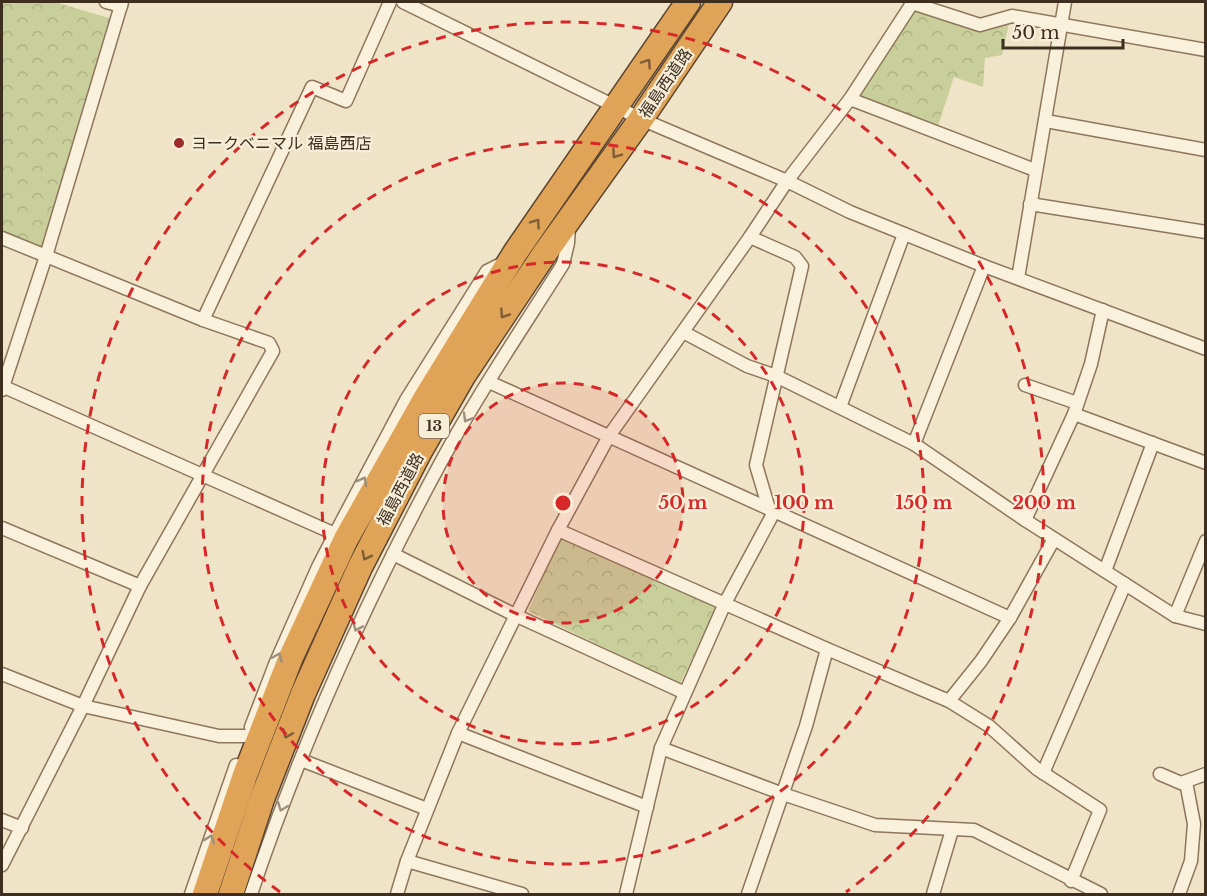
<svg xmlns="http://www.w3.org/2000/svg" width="1207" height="896" font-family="'Libre Baskerville','Noto Sans JP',serif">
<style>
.park{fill:url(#park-crowns)}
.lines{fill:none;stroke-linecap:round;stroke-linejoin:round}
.street-casing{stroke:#8d765c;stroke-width:15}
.highway-casing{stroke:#5b4430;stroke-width:27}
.street{stroke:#faf1dc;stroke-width:12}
.highway{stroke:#e0a458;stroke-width:24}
.oneway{stroke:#7e5d36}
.oneway2{stroke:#9c907e}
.ring{fill:none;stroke:#d62828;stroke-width:3;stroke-dasharray:10 8}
.poi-dot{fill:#9e2a2b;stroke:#f7eed8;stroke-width:2}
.labels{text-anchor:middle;stroke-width:4.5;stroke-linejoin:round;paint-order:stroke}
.shield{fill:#f7eed8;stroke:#756857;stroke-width:1.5}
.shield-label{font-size:15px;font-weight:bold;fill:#3d2e20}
.street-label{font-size:16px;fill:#3d2e20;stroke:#f7eed8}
.poi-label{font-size:16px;fill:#3d2e20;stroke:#f7eed8;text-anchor:start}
.centre{fill:#d62828;stroke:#f7eed8;stroke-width:3}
.ring-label{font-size:18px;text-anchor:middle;font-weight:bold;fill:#d62828;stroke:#f7eed8;stroke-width:4.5;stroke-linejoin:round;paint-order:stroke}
</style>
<defs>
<pattern id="park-crowns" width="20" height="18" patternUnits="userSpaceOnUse" patternTransform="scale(1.5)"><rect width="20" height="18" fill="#c9cf9b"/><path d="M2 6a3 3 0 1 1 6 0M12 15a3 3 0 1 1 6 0" fill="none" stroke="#aeb285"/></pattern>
</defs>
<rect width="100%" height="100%" fill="#f0e4c8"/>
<g class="park">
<polygon points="2,2 55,2 112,19 45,253 2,236"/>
<polygon points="914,10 977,31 1009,23 1002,55 985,58 983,87 954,77 938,126 858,96"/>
<polygon points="560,539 717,606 680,684 528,611"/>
</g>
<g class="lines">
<defs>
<g id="street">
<polyline points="106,2 121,6"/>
<polyline points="403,2 641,119 787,181 850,212 984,266 1206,349"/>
<polyline points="912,3 980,25 1012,16 1206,50"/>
<polyline points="850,99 1035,170"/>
<polyline points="1046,121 1206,150"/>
<polyline points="1030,204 1206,232"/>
<polyline points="750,237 795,257 802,266 756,465 769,509"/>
<polyline points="2,238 203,320 269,343 273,351 140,586 83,706 2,865"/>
<polyline points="1018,278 1065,2"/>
<polyline points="203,320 312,87 346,101 390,2"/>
<polyline points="683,332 747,366 776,376 914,444 1025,520 1175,616 1206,624"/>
<polyline points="489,382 1010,618"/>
<polyline points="1025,385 1077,403"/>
<polyline points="2,386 335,534"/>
<polyline points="2,390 46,256 122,2"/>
<polyline points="840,407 904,234"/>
<polyline points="1074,414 1206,463"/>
<polyline points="914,444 984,266"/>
<polyline points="1025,520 1074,414 1091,364 1103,310"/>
<polyline points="2,528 140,586"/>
<polyline points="558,530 827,649 949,701 989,726 1037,769 1100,810 1071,881"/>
<polyline points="393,554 517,616 685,693"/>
<polyline points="1105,571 1153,443"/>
<polyline points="1175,616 1206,541"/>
<polyline points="2,674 83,706 219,736 247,736"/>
<polyline points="949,701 981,661 1010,618 1054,539"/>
<polyline points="251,727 276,662 318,567 335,534 406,400 487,271 505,262"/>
<polyline points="458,733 647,807"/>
<polyline points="661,748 783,794 875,825 974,830 1101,894"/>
<polyline points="301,760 427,809"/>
<polyline points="1043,773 1125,584"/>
<polyline points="1160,774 1181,783 1206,774"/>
<polyline points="2,820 22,828"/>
<polyline points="407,861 522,894"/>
<polyline points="191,894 236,765"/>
<path d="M251,894C301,745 366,600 441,462C478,394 522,329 563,264L568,243L569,226"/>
<polyline points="397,894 407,861 458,733 558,530 609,436 750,237 787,181 850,99 913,2"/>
<polyline points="626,894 661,748 725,603 774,512"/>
<polyline points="748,894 806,726 827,649"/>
<polyline points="933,894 952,830"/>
<polyline points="1179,894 1191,861 1194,824 1186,782"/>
</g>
<g id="highway">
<polyline points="205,894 245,775 291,657 346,539 428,394 515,253 688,2"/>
<polyline points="231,894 262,799 303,694 360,567 420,451 463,376 545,253 641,119 720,2"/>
</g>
</defs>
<use href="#street" class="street-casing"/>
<use href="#highway" class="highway-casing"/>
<use href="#street" class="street"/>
<use href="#highway" class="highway"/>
</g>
<defs><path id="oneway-chevron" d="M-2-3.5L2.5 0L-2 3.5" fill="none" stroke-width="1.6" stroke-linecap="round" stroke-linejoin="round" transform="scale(1.5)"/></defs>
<g class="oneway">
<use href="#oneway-chevron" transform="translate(647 63) rotate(-56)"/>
<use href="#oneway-chevron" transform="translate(616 154) rotate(125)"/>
<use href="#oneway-chevron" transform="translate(536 223) rotate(-55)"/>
<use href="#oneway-chevron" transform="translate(504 314) rotate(124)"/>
<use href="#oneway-chevron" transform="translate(366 556) rotate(117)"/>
<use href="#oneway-chevron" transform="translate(287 734) rotate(112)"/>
</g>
<g class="oneway2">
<use href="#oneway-chevron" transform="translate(467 418) rotate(121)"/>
<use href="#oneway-chevron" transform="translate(363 481) rotate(-62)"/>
<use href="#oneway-chevron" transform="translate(357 627) rotate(114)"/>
<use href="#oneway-chevron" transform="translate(278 657) rotate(-67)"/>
<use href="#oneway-chevron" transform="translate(282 807) rotate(111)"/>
<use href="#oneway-chevron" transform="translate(210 839) rotate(-71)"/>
</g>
<circle cx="563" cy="503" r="120" fill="#d62828" fill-opacity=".12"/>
<g class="ring">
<circle cx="563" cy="503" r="120"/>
<circle cx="563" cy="503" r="241"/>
<circle cx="563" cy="503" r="361"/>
<path d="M280 892A481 481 0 1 1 846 892"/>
</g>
<circle class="poi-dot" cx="179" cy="143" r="6"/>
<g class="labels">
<rect class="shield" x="419" y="414" width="30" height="24" rx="4.5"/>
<g class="shield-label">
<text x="434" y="431">13</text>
</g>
<g class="street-label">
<text transform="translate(665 83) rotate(-56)" y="6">福島西道路</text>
<text transform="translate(400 489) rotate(-62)" y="6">福島西道路</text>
</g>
<g class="poi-label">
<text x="191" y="149">ヨークベニマル 福島西店</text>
</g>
</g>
<circle cx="563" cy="503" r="9" class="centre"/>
<g class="ring-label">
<text x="683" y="509">50 m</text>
<text x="804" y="509">100 m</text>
<text x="924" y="509">150 m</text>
<text x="1044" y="509">200 m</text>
</g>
<rect width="1207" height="896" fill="none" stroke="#3d2e20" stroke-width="6"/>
<path d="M1003 39v9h120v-9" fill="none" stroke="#3d2e20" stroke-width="3"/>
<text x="1012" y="39" font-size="18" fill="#3d2e20" stroke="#f7eed8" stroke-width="4.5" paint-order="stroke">50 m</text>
</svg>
